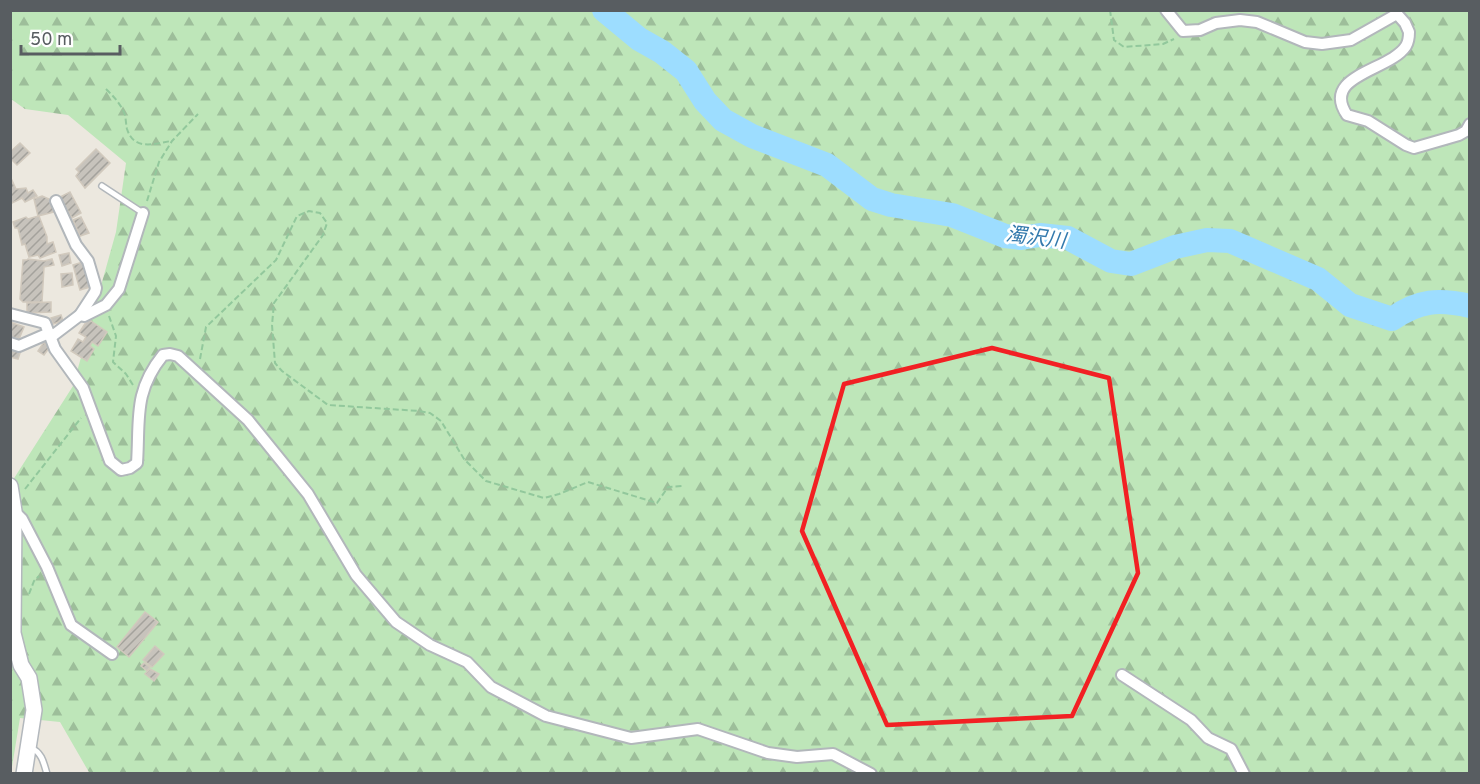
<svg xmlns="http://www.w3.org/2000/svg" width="1480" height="784" font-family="Overpass,'Noto Sans JP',sans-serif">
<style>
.forest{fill:url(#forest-firs)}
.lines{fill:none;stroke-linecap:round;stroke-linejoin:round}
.river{stroke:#9dddff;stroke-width:24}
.building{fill:url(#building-hatch);stroke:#d1c9bd;stroke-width:1.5}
.lane-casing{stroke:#b2b7bb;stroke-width:8}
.street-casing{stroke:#b2b7bb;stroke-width:14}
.secondary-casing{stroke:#b3b8bd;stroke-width:18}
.path{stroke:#92c89c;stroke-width:2;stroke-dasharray:6 3;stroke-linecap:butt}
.lane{stroke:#fff;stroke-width:5}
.street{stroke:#fff;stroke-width:10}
.secondary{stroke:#fff;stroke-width:15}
.marked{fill:none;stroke:#f22023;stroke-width:4.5;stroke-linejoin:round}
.labels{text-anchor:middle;stroke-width:5;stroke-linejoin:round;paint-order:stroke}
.water-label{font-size:20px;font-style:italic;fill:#347aad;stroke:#fff}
</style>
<defs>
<pattern id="forest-firs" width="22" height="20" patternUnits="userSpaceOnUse" patternTransform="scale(1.5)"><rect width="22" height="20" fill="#bee6b9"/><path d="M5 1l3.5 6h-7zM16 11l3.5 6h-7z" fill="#9dbe9a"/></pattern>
<pattern id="building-hatch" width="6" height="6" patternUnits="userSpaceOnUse" patternTransform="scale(1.5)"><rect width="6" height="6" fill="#c7c3bc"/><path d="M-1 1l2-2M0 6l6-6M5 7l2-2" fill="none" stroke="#a4a29c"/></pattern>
</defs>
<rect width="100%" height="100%" fill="#ece8df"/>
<polygon class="forest" points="11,11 1469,11 1469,773 90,774 60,722 20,718 11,773 11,483 73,386 116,232 126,163 68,115 25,109 11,99"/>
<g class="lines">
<path class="river" d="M604,10L639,39L662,52L686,71L705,101L723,120L752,136L827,165L872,199L891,205L952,215L1005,236L1021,238L1040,235L1068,238L1111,261L1131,264L1175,247L1207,240L1230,241L1318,279L1350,305L1392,319C1419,300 1439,299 1470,306"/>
</g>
<g class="building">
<polygon points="20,143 30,153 17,165 10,158 10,152"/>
<polygon points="96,149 110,163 85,188 76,176 79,172 76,169"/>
<polygon points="10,176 16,189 26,188 28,193 33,190 37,196 25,202 22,198 10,204"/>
<polygon points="70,192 81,213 72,218 60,197"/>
<polygon points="42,196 49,199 54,212 38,216 34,199"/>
<polygon points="39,216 47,237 47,244 53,242 56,252 40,258 38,255 29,257 25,244 22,245 18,228 15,228 13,222 26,217 28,219"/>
<polygon points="81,217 89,233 80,236 73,220"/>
<polygon points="69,253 71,263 62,266 59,255"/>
<polygon points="28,259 44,261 52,259 54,265 44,267 42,302 23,302 20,299 23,260 27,260"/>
<polygon points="83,262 90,287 80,290 73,265"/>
<polygon points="72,273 73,285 62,287 61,274"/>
<polygon points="51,302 51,312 27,313 27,303"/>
<polygon points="61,315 63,321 53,324 51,318"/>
<polygon points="88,319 107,332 98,346 92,342 90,346 94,349 87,361 71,351 78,339 83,342 86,337 79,333"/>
<polygon points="10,322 24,327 19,339 10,336"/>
<polygon points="44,342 49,348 44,355 38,351"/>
<polygon points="10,347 21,350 18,359 10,357"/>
<polygon points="145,612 158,622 129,657 117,647"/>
<polygon points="155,646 164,654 152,667 143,660"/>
<polygon points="144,663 150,667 147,671 141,666"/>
<polygon points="150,669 159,674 154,681 145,674"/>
</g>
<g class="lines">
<defs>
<g id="lane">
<polyline points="102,186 143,213"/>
<path d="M31,748C42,752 44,764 47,774"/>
</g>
<g id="street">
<path d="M1166,10L1183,31L1200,30L1216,23L1240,20L1257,22L1305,42L1322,44L1351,40L1397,14L1405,23L1409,32C1409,36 1409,41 1406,46C1390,71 1320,75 1347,115L1368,121L1406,145L1414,148L1459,135L1466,131L1470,124"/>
<path d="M10,314L45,323L55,349L83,388L110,461L121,470L130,468L137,463C140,420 133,392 163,355L170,354L178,356L248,420L308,494L356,575L396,622L430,645L467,662L491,687L546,716L631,738L698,729L768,753L797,757L833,754L871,774"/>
<polyline points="80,315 84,316 106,305 119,289 143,213"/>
<polyline points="51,337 80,315 95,292 96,288 88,261 76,245 56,201"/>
<polyline points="10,343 19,346 49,333"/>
<polyline points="14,511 22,519 47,567 71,625 112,654"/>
<polyline points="1122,675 1191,720 1208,738 1231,749 1244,774"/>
</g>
<polyline id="secondary" points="10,486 14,511 13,633 21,665 29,678 34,710 24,774"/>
</defs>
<use href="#lane" class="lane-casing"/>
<use href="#street" class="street-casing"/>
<use href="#secondary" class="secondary-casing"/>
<g class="path">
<polyline points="1110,10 1114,40 1124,47 1163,44 1174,39"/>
<path d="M106,89C114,97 121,104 125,115C126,120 126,125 127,129C134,151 154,144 171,141"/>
<polyline points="147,201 159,162 172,141 198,114"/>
<polyline points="109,316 116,336 113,362 126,374 133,385"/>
<polyline points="200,359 206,327 276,260 297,216 309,211 320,213 327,223 323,235 274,303 272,325 275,363 282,371 328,405 419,411 430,413 441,421 464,459 486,481 544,498 559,494 588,482 657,503 668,487 683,486"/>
<polyline points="25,489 81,418"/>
<polyline points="29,594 34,581 39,576"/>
</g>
<use href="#lane" class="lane"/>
<use href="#street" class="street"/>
<use href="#secondary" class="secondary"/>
</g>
<path class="marked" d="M992,348L1109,378L1138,573L1072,716L887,725L802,531L844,384Z"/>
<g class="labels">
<g class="water-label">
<text transform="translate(1036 237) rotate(7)" y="7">濁沢川</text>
</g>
</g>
<rect width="1480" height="784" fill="none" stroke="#585d61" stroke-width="24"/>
<path d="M21 45v9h99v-9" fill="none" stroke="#585d61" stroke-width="3"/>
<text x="30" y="45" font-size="18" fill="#585d61" stroke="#ffffff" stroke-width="4.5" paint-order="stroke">50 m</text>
</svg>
